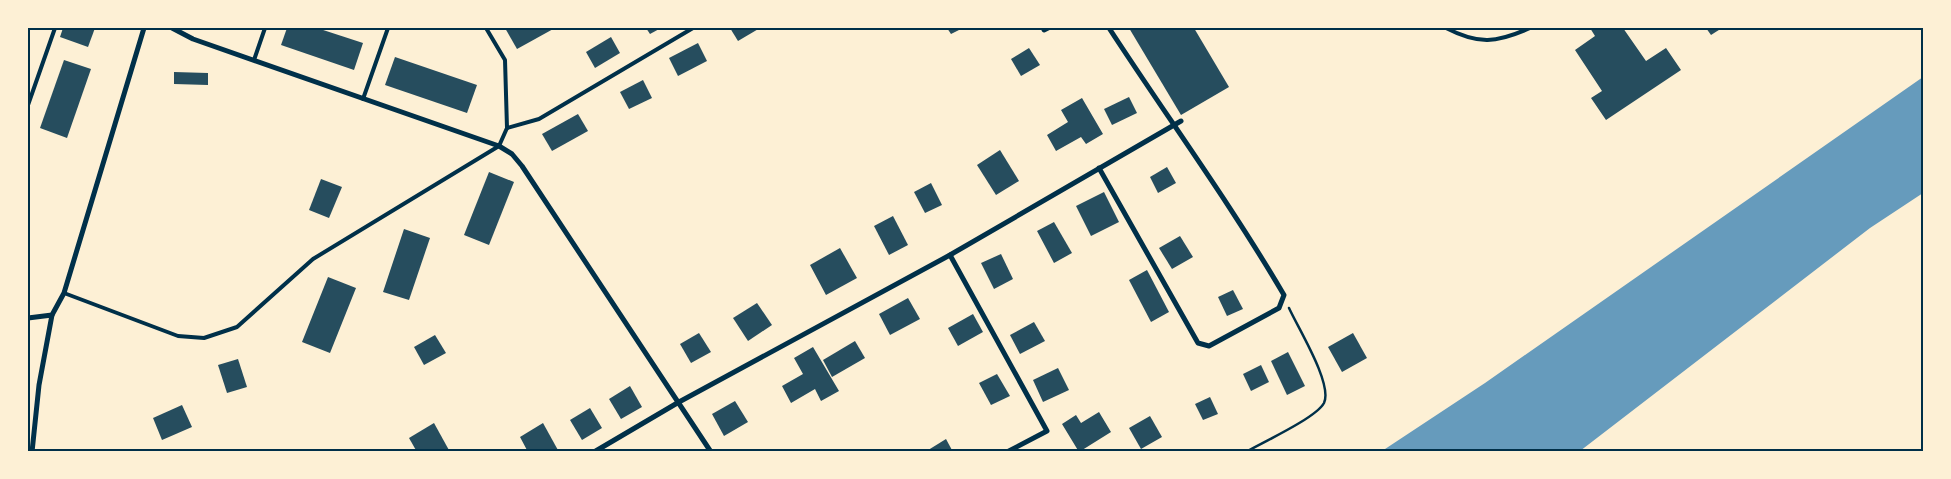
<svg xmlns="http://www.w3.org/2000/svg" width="1951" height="479" font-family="'Roboto Serif',serif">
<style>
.water{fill:#669bbc}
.building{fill:#264d5e}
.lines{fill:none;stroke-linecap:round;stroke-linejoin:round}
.path{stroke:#003049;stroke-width:2.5}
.service{stroke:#003049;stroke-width:4}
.minor{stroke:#003049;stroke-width:5}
.neatline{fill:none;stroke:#003049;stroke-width:2}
</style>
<rect width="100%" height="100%" fill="#fdf0d5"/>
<polygon class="water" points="1923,77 1923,193 1870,228 1580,451 1382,451 1485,383"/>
<g class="building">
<polygon points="63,28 95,28 88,47 60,37"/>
<polygon points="287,28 317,28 363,43 354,70 281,45"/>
<polygon points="505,28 555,28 517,49"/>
<polygon points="646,28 661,28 650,34"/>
<polygon points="730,28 760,28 738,41"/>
<polygon points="947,28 963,28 951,34"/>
<polygon points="1129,28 1194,28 1229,87 1181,115"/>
<polygon points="1590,28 1623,28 1646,61 1666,48 1681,70 1606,120 1591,98 1602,91 1575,50 1595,36"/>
<polygon points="1706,28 1722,28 1711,35"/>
<polygon points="611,37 620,53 595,68 586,52"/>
<polygon points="698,43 707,61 678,76 669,58"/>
<polygon points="1029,48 1040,65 1021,76 1011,59"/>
<polygon points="395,57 477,85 467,113 385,85"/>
<polygon points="64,60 91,69 67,138 40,128"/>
<polygon points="174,72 208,73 208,85 174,84"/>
<polygon points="643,80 652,98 629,109 620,92"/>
<polygon points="1129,97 1137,113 1112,125 1104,109"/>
<polygon points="1082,98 1103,134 1086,144 1081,137 1056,151 1047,135 1068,122 1061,110"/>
<polygon points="578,114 588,131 552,151 542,134"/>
<polygon points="1000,150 1019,181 996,195 977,165"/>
<polygon points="1167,167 1176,183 1158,193 1150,177"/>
<polygon points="489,172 514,182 489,245 464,235"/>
<polygon points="321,179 342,187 329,218 309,210"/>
<polygon points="931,183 942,205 925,213 914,192"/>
<polygon points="1104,192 1119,222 1091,236 1076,206"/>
<polygon points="893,216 908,245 889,255 874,226"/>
<polygon points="1054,222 1072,253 1054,263 1037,231"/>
<polygon points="404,229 430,238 409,300 383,292"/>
<polygon points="1180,236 1193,257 1172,269 1159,248"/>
<polygon points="840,248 857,278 826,295 810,265"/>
<polygon points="1001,254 1013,279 994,289 981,263"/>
<polygon points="1147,270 1169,312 1151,322 1129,280"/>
<polygon points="328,277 356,288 330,353 302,342"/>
<polygon points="1233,290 1243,309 1227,316 1218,297"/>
<polygon points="908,298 920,319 890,335 879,314"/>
<polygon points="757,303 772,325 748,341 733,318"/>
<polygon points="973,314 983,332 958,346 948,328"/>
<polygon points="1034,322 1045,341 1020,354 1010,335"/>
<polygon points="699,333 711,352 691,363 680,344"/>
<polygon points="1353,333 1367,358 1342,372 1328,347"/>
<polygon points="435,335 446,353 424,365 414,347"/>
<polygon points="855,341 865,358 832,377 823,360"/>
<polygon points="813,347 839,391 821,401 815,389 791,403 782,386 803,374 794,358"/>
<polygon points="1288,352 1305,386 1287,395 1271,361"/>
<polygon points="238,359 247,387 227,393 218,365"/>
<polygon points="1261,365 1269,382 1251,391 1243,374"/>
<polygon points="1058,368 1069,390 1043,402 1033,380"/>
<polygon points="997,374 1010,396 991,405 979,383"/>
<polygon points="630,386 642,407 621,419 609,399"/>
<polygon points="1210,397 1218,414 1203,420 1195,404"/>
<polygon points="735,401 748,422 724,436 712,414"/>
<polygon points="182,405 192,427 162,440 153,418"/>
<polygon points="590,408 602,428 582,440 570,420"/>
<polygon points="1099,412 1111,432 1079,452 1062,424 1076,415 1081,423"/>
<polygon points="1150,416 1162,437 1141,449 1129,428"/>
<polygon points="434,423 450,452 417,452 409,438"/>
<polygon points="543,423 559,452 528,452 520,437"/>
<polygon points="946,439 953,452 925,452"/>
</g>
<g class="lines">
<path class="path" d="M1246,452C1263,442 1316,418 1324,403C1333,384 1298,328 1289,308"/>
<g class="service">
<polyline points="486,28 505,60 507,128"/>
<path d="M1446,28C1479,45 1496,43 1530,28"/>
<polyline points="254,60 265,28"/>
<polyline points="363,99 388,28"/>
<polyline points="28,105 55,28"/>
<polyline points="64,293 178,336 204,338 237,327 313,259 499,146 507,128 539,119 693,28"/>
</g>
<g class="minor">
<polyline points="172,28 193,39 499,146 512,154 522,166 711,452"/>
<polyline points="1044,30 1048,28"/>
<path d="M1099,168L1198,343L1209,346L1279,308L1284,295C1230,203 1167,117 1109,28"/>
<polyline points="950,255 1047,431 1007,452"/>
<polyline points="28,318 52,315 64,293 144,28"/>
<polyline points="32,452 39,385 52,315"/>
<polyline points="594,452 679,402 950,255 1181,121"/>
</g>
</g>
<rect width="1951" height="479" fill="none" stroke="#fdf0d5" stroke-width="58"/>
<rect x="29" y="29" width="1893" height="421" class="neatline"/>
</svg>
